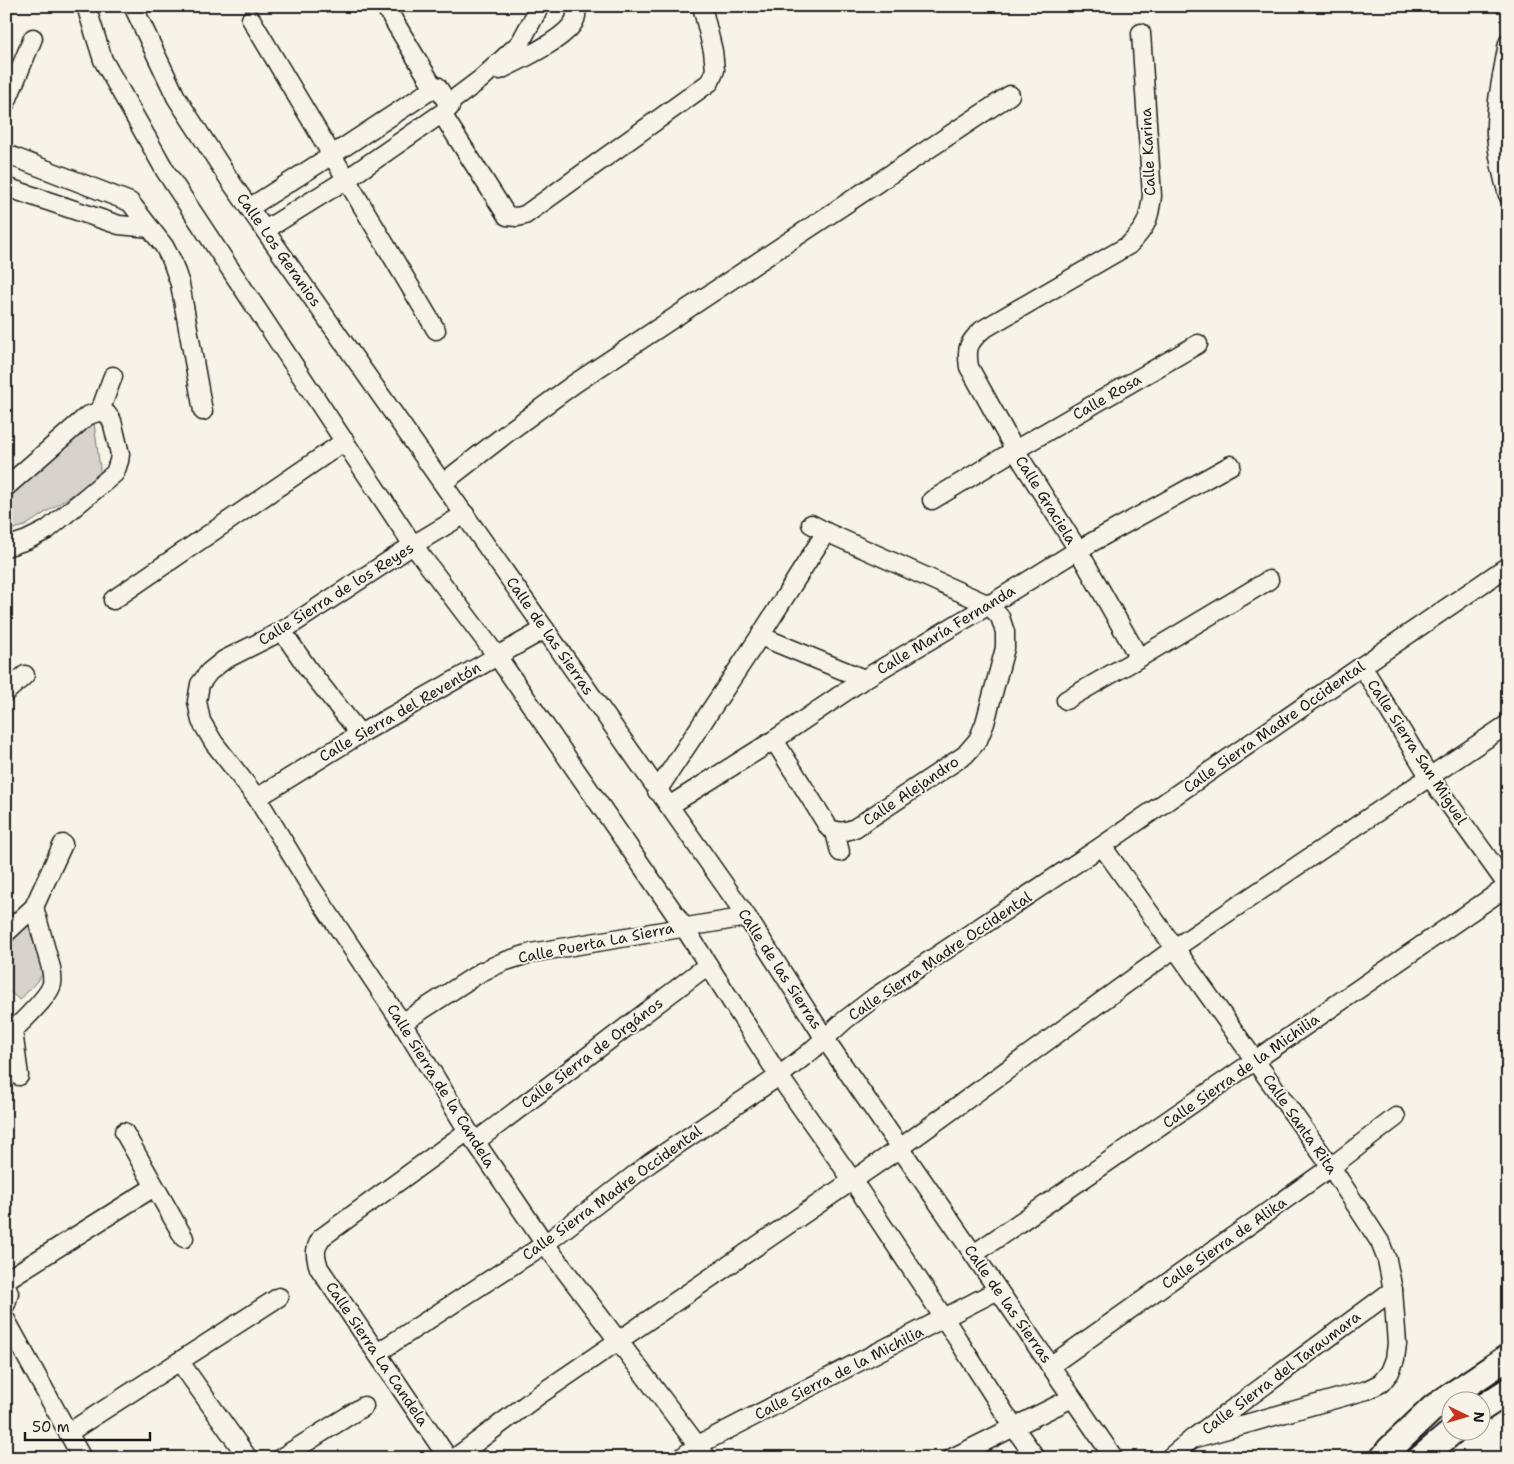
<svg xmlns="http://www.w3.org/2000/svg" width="1514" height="1464" font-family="'Shantell Sans',sans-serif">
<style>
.green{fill:#d7d3cb;stroke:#7a7874}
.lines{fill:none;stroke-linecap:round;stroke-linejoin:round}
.street-casing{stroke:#1c1c1c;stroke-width:21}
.secondary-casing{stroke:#1c1c1c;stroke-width:29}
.street{stroke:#f7f3e8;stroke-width:18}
.secondary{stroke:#f7f3e8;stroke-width:25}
.labels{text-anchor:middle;stroke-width:4;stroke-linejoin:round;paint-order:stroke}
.street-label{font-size:15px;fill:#1c1c1c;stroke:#f7f3e8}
</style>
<rect width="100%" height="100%" fill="#f7f3e8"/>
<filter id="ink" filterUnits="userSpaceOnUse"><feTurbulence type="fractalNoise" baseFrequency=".02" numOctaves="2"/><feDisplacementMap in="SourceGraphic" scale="10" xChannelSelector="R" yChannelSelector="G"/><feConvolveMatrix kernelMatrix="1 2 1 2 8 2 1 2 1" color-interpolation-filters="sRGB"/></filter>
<g filter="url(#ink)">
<g class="green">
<polygon points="94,423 101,476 25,526 6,531 6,498"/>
<polygon points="32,921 44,973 20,1000 6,989 6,945"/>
</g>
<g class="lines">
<defs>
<g id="street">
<polyline points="86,6 103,60 166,172 413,545 497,656 684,927 779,1076 853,1181 944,1318 1013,1426 1036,1458"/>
<polyline points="133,6 176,97 233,185 747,917 825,1039 1114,1458"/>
<polyline points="385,6 434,88"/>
<polyline points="251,19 436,330"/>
<path d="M1508,43C1503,73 1495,104 1496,135C1498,155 1502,175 1508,195"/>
<path d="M500,70C520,60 559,42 572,25C576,20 577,13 576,6"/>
<polyline points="6,103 33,38"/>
<polyline points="449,103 481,79 520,43 540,6"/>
<polyline points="442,114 507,216 517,217 525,215 710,82 715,70 713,51 702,6"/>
<polyline points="6,154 130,202 150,228 164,246 172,261 180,284 203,411"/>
<polyline points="6,187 119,225 150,228"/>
<polyline points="249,208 332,155 437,86 450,107 448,109 347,179 265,230"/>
<polyline points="100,411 113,376"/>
<polyline points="443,483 511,430 574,384 1010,95"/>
<polyline points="6,487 87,416 100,411 107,414 112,421 120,454 119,461 115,473 47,530 27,540 6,547"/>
<polyline points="932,500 1015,450 1198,344"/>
<polyline points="465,514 413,545 282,631 224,660 209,672 200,684 197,701 201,721 214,743 257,798 309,884 402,1023 468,1131 545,1244 707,1458"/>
<polyline points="811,524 826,532"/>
<polyline points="113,600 345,441"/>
<polyline points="282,631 309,670 360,734"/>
<polyline points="760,636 864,679"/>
<path d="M1139,658L1078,550L1015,450L969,367C966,348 968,343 982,330L1129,245C1146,227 1149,221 1152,196L1141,33"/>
<polyline points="1362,666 1429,776 1508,886"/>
<polyline points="6,692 25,675"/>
<polyline points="1066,700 1139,658 1269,580"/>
<path d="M657,791L760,636L826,532L989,605L1000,617L1005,632V648L985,723L978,740L965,755L855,828C845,832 838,833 829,828L774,740"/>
<polyline points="257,798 360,734 545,629"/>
<polyline points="669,806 774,740 864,679 989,605 1078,550 1231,465"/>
<polyline points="835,832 840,852"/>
<polyline points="1102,846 1331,1167 1380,1242 1387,1260 1393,1290 1397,1344 1395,1359 1390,1372 1381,1383 1367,1390 1192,1439"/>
<polyline points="6,933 34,907 63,844"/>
<polyline points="402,1023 481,972 503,962 531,953 747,917"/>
<polyline points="6,1025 13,1031 19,1076"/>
<path d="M13,1031C23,1020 49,997 52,984C53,978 52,973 51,968L34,907"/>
<polyline points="124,1132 184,1238"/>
<polyline points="475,1142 708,965"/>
<polyline points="974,1254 1508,886"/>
<polyline points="6,1280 154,1187"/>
<polyline points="6,1285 9,1293 6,1304"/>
<polyline points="6,1320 82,1458"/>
<polyline points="377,1353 545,1244 650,1163 779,1076 810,1052 845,1020 875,997 1102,846 1362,666 1508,566"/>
<polyline points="180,1362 248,1458"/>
<polyline points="1050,1366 1331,1167 1396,1117"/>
<polyline points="68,1433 279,1297"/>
<polyline points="281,1458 364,1406"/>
<path d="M448,1458L319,1268C315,1255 314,1250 321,1238L468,1131"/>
<polyline points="455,1458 539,1395 900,1148 1175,948 1508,724"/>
<polyline points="681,1458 698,1445 998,1290"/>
<polyline points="952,1458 1072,1398"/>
<polyline points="1169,1458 1192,1439 1393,1290"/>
</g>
<g id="secondary">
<polyline points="1482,1408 1508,1391"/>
<polyline points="1383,1458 1390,1449 1434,1407 1508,1357"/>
<polyline points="1421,1458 1452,1432"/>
</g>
</defs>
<use href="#street" class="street-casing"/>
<use href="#secondary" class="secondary-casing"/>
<use href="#street" class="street"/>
<use href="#secondary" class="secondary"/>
</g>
</g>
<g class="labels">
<g class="street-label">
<text transform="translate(1148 152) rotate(-93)" y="5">Calle Karina</text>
<text transform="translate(279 250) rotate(55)" y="5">Calle Los Geranios</text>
<text transform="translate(1107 397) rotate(-30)" y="5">Calle Rosa</text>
<text transform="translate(1046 500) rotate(58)" y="5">Calle Graciela</text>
<text transform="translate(336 594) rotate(-32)" y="5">Calle Sierra de los Reyes</text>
<text transform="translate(946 630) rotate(-31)" y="5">Calle María Fernanda</text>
<text transform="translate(550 636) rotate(55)" y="5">Calle de las Sierras</text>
<text transform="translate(400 712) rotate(-30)" y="5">Calle Sierra del Reventón</text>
<text transform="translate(1274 727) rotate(-35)" y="5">Calle Sierra Madre Occidental</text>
<text transform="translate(1417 752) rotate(57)" y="5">Calle Sierra San Miguel</text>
<text transform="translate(911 791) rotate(-34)" y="5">Calle Alejandro</text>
<text transform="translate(596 943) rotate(-11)" y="5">Calle Puerta La Sierra</text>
<text transform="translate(940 956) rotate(-34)" y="5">Calle Sierra Madre Occidental</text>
<text transform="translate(780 969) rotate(57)" y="5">Calle de las Sierras</text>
<text transform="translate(592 1053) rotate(-37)" y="5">Calle Sierra de Orgános</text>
<text transform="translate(1241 1071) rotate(-35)" y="5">Calle Sierra de la Michilia</text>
<text transform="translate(441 1086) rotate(58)" y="5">Calle Sierra de la Candela</text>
<text transform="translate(1300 1124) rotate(55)" y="5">Calle Santa Rita</text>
<text transform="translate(612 1193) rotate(-36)" y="5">Calle Sierra Madre Occidental</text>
<text transform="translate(1224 1243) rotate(-35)" y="5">Calle Sierra de Alika</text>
<text transform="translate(1008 1304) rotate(55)" y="5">Calle de las Sierras</text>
<text transform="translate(377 1354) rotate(56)" y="5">Calle Sierra La Candela</text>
<text transform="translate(839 1373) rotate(-27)" y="5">Calle Sierra de la Michilia</text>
<text transform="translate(1281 1373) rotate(-37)" y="5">Calle Sierra del Taraumara</text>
</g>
</g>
<rect width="1514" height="1464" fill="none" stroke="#f7f3e8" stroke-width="25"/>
<rect x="12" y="12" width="1489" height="1439" fill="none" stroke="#1c1c1c" stroke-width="2" filter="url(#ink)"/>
<g transform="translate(1466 1416) rotate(95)"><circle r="24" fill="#f7f3e8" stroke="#9f9d96"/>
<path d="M0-4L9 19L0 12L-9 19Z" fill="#c8321e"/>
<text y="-8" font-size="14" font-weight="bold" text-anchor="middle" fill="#1c1c1c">N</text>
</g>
<path d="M25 1432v8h125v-8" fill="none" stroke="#1c1c1c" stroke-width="2.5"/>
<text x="32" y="1432" font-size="15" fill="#1c1c1c" stroke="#f7f3e8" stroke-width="4" paint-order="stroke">50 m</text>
</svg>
